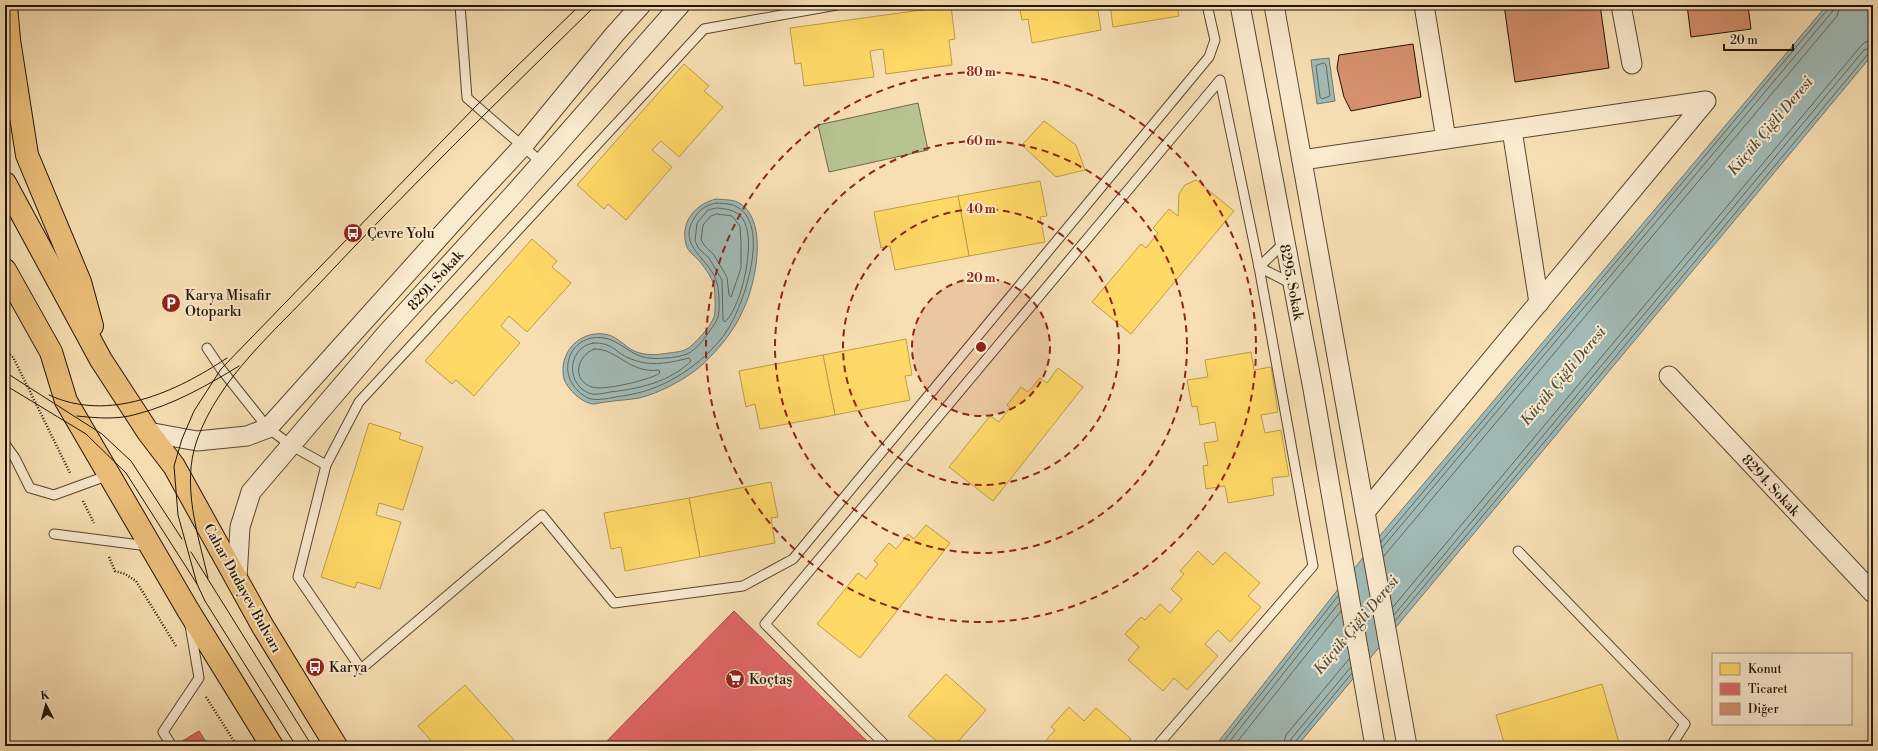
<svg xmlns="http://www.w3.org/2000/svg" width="1878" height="751" font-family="'Libre Bodoni',serif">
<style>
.green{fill:#b7c391;stroke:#6d6a4a}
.water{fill:#a1bab6;stroke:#6f776f}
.homes{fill:#ffd966;stroke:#bd9d49}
.shops{fill:#e06666;stroke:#a74d49}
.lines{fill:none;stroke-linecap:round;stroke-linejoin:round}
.shore{stroke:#62665d;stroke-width:1}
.building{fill:#d6906f;stroke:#231204}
.service-casing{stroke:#584530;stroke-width:11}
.minor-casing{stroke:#584530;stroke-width:21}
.primary-casing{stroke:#231204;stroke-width:24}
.path{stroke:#231204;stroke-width:2.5;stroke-dasharray:1 2;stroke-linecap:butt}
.service{stroke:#faeace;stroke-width:9}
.minor{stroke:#faeace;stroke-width:19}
.primary{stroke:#ecc07a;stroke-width:22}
.tram{stroke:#231204;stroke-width:1}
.ring{fill:none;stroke:#8f2418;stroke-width:2;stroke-dasharray:7 5}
.labels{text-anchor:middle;stroke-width:4;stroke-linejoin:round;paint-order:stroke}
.poi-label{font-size:14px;fill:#231204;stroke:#faeace;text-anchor:start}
.street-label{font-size:14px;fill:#231204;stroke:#faeace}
.water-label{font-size:15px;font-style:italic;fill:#4f4d42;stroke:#faeace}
.centre{fill:#8f2418;stroke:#faeace;stroke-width:2}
.ring-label{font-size:12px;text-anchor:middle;font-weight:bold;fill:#8f2418;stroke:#faeace;stroke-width:4;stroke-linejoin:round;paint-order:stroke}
</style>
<rect width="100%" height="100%" fill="#f7dfb3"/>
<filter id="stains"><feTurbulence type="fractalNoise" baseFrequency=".005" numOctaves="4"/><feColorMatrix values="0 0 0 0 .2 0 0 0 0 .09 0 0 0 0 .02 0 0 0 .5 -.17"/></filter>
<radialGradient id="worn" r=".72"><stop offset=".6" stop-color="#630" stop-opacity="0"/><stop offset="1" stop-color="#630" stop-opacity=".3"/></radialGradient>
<polygon class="green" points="918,103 928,150 829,172 818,125"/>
<g class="water">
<polygon points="1827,5 1873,5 1873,54 1297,746 1215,746 1383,532"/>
<polygon points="1329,58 1335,101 1317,104 1311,60"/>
<path d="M716,199C724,200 734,199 741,204C768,223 756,282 744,308C735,330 719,349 702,365C686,379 660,393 639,398C629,400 617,400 607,402C602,402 597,404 593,404C582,403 567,389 564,379C558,354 578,331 604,334C616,335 624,346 634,351C646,356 657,355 669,353C675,352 682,352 687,349C695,344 711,326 714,317C716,312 715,290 714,285C712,278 705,268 701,263C696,256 688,253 686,244C680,221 696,204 716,199Z"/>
</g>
<g class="homes">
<polygon points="1019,5 1097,5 1101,30 1032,43 1028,19 1022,20"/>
<polygon points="1110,5 1177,5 1179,16 1113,27"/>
<polygon points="951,6 955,39 949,40 952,65 886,74 883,49 870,51 874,77 804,86 801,63 795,64 790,28"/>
<polygon points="684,64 709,86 704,91 723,107 679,157 661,141 652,150 672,167 626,220 608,204 604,209 577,185"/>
<polygon points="1044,121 1076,145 1085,170 1056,177 1022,145"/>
<polygon points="1196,180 1234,211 1131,334 1092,302 1141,244 1146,248 1158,233 1153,228 1169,209 1178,216 1179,194 1185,185"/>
<polygon points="1040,181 1047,216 1040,217 1045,242 969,256 958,196"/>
<polygon points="958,196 969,256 895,270 890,246 881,248 874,212"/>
<polygon points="532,239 557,261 552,267 571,283 527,332 509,316 501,326 520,343 474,396 456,380 452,384 425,361"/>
<polygon points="906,339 912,375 905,376 910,400 835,415 823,355"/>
<polygon points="1251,352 1254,370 1271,367 1278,412 1261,415 1265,433 1281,430 1289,476 1272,478 1274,495 1228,503 1225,486 1206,489 1203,466 1208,465 1204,443 1218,441 1215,422 1200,425 1197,406 1192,407 1187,380 1208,377 1205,360"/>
<polygon points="823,355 835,415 760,429 755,404 746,407 739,371"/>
<polygon points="1058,368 1083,387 993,501 949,467 990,416 999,422 1010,408 1007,405 1021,387 1028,392 1040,378 1047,383"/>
<polygon points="369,423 401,433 399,439 423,447 403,510 379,503 376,515 401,522 380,589 357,582 355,588 321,577"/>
<polygon points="771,482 778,517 771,518 775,543 700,557 689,498"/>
<polygon points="689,498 700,557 625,571 621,547 611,549 604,513"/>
<polygon points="926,525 950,543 860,658 817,624 858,573 866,579 878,564 874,561 889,543 896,549 908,534 914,539"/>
<polygon points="1198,551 1213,565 1225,552 1260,583 1248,596 1261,607 1230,642 1218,630 1205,644 1218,656 1187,690 1174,678 1163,691 1128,660 1139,647 1125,634 1141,617 1145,620 1160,604 1170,613 1182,599 1171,589 1184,574 1180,571"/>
<polygon points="946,674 986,710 954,746 942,746 908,716"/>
<polygon points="1602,684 1620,746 1505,746 1496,715"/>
<polygon points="465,685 514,740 507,746 436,746 418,726"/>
<polygon points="1069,707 1084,721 1096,708 1131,739 1125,746 1043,746 1042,745 1055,730 1051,727"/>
</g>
<g class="shops">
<polygon points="734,611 872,746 602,746"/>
<polygon points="199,731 209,746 174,746"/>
</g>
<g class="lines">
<g class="shore">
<polygon points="1324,63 1326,65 1330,96 1322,99 1320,97 1316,66"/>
<path d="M717,203C723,204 731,203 737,207C773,226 741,316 721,339C696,369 661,391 622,396C613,397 597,402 588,398C552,379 568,332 604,338C618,340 629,353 643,357C654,360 677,358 687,354C697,349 705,338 711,329C713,326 717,321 718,317C720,312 719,289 717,283C711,259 675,246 695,217C701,208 707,205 717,203Z"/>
<path d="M717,208C729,209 740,211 745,223C755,244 742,306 725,322L723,320L722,280L709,258L699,249L695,241L697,223L708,210Z"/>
<polygon points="717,214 732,216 740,226 741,243 741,268 731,297 729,295 727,277 714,255 704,245 701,240 703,225 711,216"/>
<path d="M593,343C613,342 615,353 631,359C651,367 669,363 689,358L691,361C670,382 638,389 610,392C605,393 597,395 592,394C571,389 566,361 582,348C585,345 590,344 593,343Z"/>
<path d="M594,349C617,348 629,374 659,370L660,373C650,380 603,391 592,387C571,380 577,356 594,349Z"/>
<polyline points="1381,542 1828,9 1829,5"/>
<polyline points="1382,548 1832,12 1834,5"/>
<polyline points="1384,556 1837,16 1840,5"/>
<polyline points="1393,607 1860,47 1865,42 1873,41"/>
<polyline points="1394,615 1864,50 1873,47"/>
<polyline points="1395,621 1868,54 1873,52"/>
<polyline points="1220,746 1338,596"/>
<polyline points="1226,746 1339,603"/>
<polyline points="1234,746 1341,611"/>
<polyline points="1283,746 1286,735 1349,659"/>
<polyline points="1289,746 1291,739 1351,667"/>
<polyline points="1294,746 1295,742 1352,673"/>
</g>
</g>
<g class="building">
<polygon points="1504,5 1600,5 1609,68 1515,82"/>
<polygon points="1687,5 1755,5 1748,6 1751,29 1691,37"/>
<polygon points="1413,44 1421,97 1351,111 1344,97 1337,68 1339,55"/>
</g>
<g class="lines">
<defs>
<g id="service">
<polyline points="460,5 467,98 541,162"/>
<polyline points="837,5 704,29 359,402 326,465 298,577 361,669 542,515 614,603 743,586 793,559 1209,57 1215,40 1207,5"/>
<polyline points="1259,267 1292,284"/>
<polyline points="1259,267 1285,242"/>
<polyline points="207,348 221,369 268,428 292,446 326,465"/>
<polyline points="5,444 15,458 30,488 54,495 109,475"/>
<polyline points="54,534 148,546"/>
<polyline points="1518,551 1685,724 1671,746"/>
<polyline points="172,746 163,732 199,678 190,625"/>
<polyline points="886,746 765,624 1220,80 1259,267 1313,566 1157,746"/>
</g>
<g id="minor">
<polyline points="1240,5 1313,389 1375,746"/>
<polyline points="1274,5 1407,746"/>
<polyline points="1424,5 1446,139"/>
<polyline points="1621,5 1632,64"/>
<polyline points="1512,130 1539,303"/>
<polyline points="1302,160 1706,101 1365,512"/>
<polyline points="1669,376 1873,593"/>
<polyline points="148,432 197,441 247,436 268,428 462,212 522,147 614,35 641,5"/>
<polyline points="237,578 240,527 251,492 386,334 512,196 680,5"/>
</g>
<g id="primary">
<polyline points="6,5 9,40 27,155 80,282 92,326"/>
<polyline points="5,183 101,360 148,432 174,466 262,625 336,746"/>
<polyline points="5,270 51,352 66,401 188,610 272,746"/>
</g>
</defs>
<use href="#service" class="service-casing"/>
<use href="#minor" class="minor-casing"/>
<use href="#primary" class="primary-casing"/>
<g class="path">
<polyline points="5,351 13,357 70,473"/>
<polyline points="83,501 94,523"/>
<polyline points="109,557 115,571 125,574 136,581 176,646"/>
<polyline points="206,697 237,746"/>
</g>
<use href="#service" class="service"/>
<use href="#minor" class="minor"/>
<use href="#primary" class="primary"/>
<g class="tram">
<polyline points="5,372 102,434 131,461 182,539"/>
<polyline points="5,385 86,434 126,473 197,584 205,601 296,746"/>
<path d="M49,395C109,423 176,392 227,358"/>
<path d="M77,416C96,418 118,420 137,414C173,405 208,385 239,366"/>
<polyline points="191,552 312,746"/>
<path d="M208,578C198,534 181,485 197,440C219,378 274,332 318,285C408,189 502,97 596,5"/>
<polyline points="197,584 178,515 174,466 182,439 194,411 221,369 476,106 580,5"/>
</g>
</g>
<circle cx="981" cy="347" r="69" fill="#8f2418" fill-opacity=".12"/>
<g class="ring">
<circle cx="981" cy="347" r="69"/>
<circle cx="981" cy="347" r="138"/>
<circle cx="981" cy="347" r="206"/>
<circle cx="981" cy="347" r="275"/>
</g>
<defs>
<symbol id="bus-disc" viewBox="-11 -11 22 22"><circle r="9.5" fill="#8f2418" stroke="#faeace"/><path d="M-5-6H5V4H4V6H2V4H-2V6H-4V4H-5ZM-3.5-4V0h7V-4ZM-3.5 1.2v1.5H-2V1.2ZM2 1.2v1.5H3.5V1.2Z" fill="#fff"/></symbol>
<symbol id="parking-disc" viewBox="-11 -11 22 22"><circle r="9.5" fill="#8f2418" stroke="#faeace"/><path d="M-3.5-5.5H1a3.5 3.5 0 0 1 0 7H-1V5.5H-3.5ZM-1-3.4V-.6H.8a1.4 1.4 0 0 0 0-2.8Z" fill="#fff"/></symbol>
<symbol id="supermarket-disc" viewBox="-11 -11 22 22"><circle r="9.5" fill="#8f2418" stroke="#faeace"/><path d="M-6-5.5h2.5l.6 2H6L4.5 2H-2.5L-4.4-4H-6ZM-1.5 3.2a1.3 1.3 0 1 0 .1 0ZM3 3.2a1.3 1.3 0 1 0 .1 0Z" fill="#fff"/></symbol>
</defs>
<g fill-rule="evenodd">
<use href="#bus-disc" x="342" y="222" width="22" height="22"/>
<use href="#parking-disc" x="160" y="292" width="22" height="22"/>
<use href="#bus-disc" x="304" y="656" width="22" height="22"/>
<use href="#supermarket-disc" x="724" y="668" width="22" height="22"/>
</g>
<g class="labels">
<g class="poi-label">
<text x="367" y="238">Çevre Yolu</text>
<text x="185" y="300">Karya Misafir<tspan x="185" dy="16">Otoparkı</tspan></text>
<text x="329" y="672">Karya</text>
<text x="749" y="684">Koçtaş</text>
</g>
<g class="street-label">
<text transform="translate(435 280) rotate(-48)" y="5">8291. Sokak</text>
<text transform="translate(1292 282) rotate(79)" y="5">8295. Sokak</text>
<text transform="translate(1771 485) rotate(47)" y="5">8294. Sokak</text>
<text transform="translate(243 588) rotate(61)" y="5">Cahar Dudayev Bulvarı</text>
</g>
<g class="water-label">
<text transform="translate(1770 126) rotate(-50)" y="5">Küçük Çiğli Deresi</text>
<text transform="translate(1563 376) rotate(-50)" y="5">Küçük Çiğli Deresi</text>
<text transform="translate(1356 625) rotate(-50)" y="5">Küçük Çiğli Deresi</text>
</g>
</g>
<circle cx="981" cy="347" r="6" class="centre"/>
<g class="ring-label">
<text x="981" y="76">80 m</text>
<text x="981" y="145">60 m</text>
<text x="981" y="213">40 m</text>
<text x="981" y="282">20 m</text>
</g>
<rect width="1878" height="751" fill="none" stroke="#f7dfb3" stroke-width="20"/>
<rect x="6" y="6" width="1866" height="739" fill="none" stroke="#231204" stroke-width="2"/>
<rect x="10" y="10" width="1858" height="731" fill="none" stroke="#231204"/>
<rect x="1712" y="653" width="140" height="72" fill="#faeace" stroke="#a4947d"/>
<rect x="1720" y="663" width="20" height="12" fill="#ffd966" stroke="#a4947d"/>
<text x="1748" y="673" font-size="12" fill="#231204">Konut</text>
<rect x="1720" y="683" width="20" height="12" fill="#e06666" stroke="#a4947d"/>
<text x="1748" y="693" font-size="12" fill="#231204">Ticaret</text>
<rect x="1720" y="703" width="20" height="12" fill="#d6906f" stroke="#a4947d"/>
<text x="1748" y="713" font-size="12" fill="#231204">Diğer</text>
<g transform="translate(46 705) rotate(354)" stroke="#faeace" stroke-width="3" paint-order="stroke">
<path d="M0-3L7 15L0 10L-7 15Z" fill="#231204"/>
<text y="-6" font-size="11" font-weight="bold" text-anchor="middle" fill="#231204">K</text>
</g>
<path d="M1724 44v6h69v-6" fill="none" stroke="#231204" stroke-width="2"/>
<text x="1730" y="44" font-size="12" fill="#231204" stroke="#faeace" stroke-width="3" paint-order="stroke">20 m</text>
<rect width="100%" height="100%" filter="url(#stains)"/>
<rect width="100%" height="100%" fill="url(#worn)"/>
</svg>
